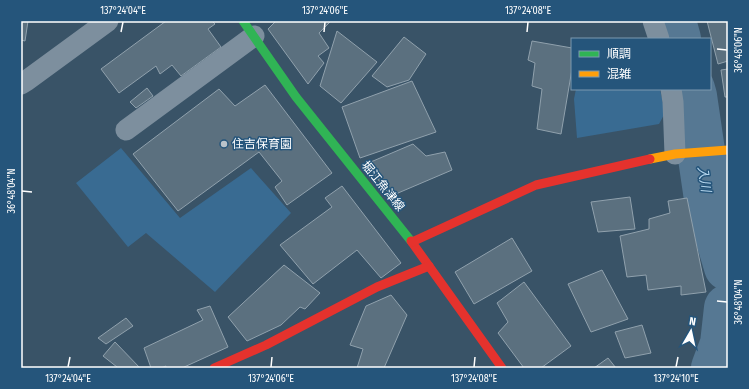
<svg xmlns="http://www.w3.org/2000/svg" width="749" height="389" font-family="'Fira Sans Condensed','Noto Sans JP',sans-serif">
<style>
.green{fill:#396b92}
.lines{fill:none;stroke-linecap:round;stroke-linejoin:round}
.river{stroke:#567893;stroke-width:48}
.building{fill:#5b707f;stroke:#90a1ad}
.street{stroke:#7d8f9e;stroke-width:21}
.fast{stroke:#30b455;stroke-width:9}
.slow{stroke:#ff9f0a;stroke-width:9}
.jam{stroke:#e5322d;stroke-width:9}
.ticks{fill:none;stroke:#fff;stroke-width:1.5}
.poi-dot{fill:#bac3ca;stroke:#25557b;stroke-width:1.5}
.labels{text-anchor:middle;stroke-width:3;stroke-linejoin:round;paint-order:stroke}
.poi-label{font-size:12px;fill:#fff;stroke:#25557b;text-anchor:start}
.street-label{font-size:12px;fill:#fff;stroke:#25557b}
.water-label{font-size:13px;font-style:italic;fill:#b4d5ec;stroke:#25557b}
.neatline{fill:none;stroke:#fff;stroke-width:1.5}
.ticks-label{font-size:10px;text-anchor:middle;fill:#fff}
</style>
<rect width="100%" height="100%" fill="#395367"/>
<g class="green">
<polygon points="576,89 660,89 665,113 659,124 577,138 574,99"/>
<polygon points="121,148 180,218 251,168 291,213 215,292 146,233 128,247 76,183"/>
</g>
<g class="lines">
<g class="river">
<polyline points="672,21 677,39"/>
<polyline points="691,89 693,96 708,199 728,267"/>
<polyline points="715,368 724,344 728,308"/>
</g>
</g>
<g class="building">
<polygon points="21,21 28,21 25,41 21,40"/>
<polygon points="166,21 212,21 215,24 208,29 221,47 181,76 172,65 160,74 156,66 119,93 101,69"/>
<polygon points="276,21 330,21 330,22 319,33 329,48 318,56 324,63 308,84 268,29"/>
<polygon points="707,21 728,21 728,61 718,64"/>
<polygon points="337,31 377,62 341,103 320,86"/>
<polygon points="404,37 426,54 409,80 387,87 372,76"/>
<polygon points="532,41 572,48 572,69 561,134 537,129 542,89 532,86 535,63 528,60"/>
<polygon points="728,69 728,97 725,97 721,70"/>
<polygon points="412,81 436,132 360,158 342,107"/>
<polygon points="265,85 332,173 287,205 275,187 282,181 259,152 178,211 133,154 219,89 235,106"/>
<polygon points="147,88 153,96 136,108 130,102"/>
<polygon points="413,144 426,156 445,152 452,170 391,196 366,164"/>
<polygon points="342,186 401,263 381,278 357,250 313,284 280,245 332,207 325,198"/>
<polygon points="630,197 635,229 598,232 591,202"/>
<polygon points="687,198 706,292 681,295 681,286 648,290 646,275 627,277 620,236 649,229 649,219 670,213 668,201"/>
<polygon points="512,238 532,271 474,304 455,272"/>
<polygon points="284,265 320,293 305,309 300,307 281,325 247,341 228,317"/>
<polygon points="602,270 628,319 591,332 568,284"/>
<polygon points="524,282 571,346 541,368 524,368 498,333 508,322 497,303"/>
<polygon points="391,295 407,315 384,368 357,368 363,349 350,345 366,306"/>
<polygon points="210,306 228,347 182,368 166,368 166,366 161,368 151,368 144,348 203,320 197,310"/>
<polygon points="126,318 133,326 106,344 98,338"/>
<polygon points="642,325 651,353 625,358 615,332"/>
<polygon points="115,342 140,368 117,368 117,367 103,356"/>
<polygon points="608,358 616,368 594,368"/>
</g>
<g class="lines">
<g class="street">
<polyline points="653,21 659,39"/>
<polyline points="21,84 26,81 108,21"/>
<polyline points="671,89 673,102 675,154"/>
<polyline points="126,130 254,36"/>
</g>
<polyline class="fast" points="243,21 296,97 411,241"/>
<polyline class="slow" points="650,159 675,154 728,150"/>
<g class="jam">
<polyline points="411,241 502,368"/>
<polyline points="412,242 536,185 650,159"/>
<polyline points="214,368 266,345 377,287 429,266"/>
</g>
</g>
<path class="ticks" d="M121,32L123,22M324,32L325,22M527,32L528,22M717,49L727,50M22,191L32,192M717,301L727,302M68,367L70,357M271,367L272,357M474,367L475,357M676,367L678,357"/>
<circle class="poi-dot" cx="224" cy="144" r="4"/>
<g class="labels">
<g class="poi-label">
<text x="232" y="148">住吉保育園</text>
</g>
<g class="street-label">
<text transform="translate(383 186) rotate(51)" y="4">堀江魚津線</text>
</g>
<g class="water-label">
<text transform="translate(705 179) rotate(81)" y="5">入川</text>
</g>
</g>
<rect width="749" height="389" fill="none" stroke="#25557b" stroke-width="44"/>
<rect x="571" y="38" width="140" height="52" fill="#25557b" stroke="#7c99b0"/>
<rect x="579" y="51" width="20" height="6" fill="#30b455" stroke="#7c99b0"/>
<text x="607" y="58" font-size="12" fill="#ffffff">順調</text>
<rect x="579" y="71" width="20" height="6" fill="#ff9f0a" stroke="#7c99b0"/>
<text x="607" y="78" font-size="12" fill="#ffffff">混雑</text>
<g transform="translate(691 331) rotate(9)" stroke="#25557b" stroke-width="3" paint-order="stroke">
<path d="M0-3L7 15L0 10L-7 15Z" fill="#ffffff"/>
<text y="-6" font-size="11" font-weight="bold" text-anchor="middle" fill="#ffffff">N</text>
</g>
<rect x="22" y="22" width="705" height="345" class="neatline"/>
<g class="ticks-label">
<text x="123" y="14">137°24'04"E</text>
<text x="325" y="14">137°24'06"E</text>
<text x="528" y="14">137°24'08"E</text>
<text transform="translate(738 50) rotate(-90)" y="4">36°48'06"N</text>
<text transform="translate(11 191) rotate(-90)" y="4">36°48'04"N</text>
<text transform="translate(738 302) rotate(-90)" y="4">36°48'04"N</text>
<text x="68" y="382">137°24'04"E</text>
<text x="271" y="382">137°24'06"E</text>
<text x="474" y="382">137°24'08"E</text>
<text x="676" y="382">137°24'10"E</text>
</g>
</svg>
